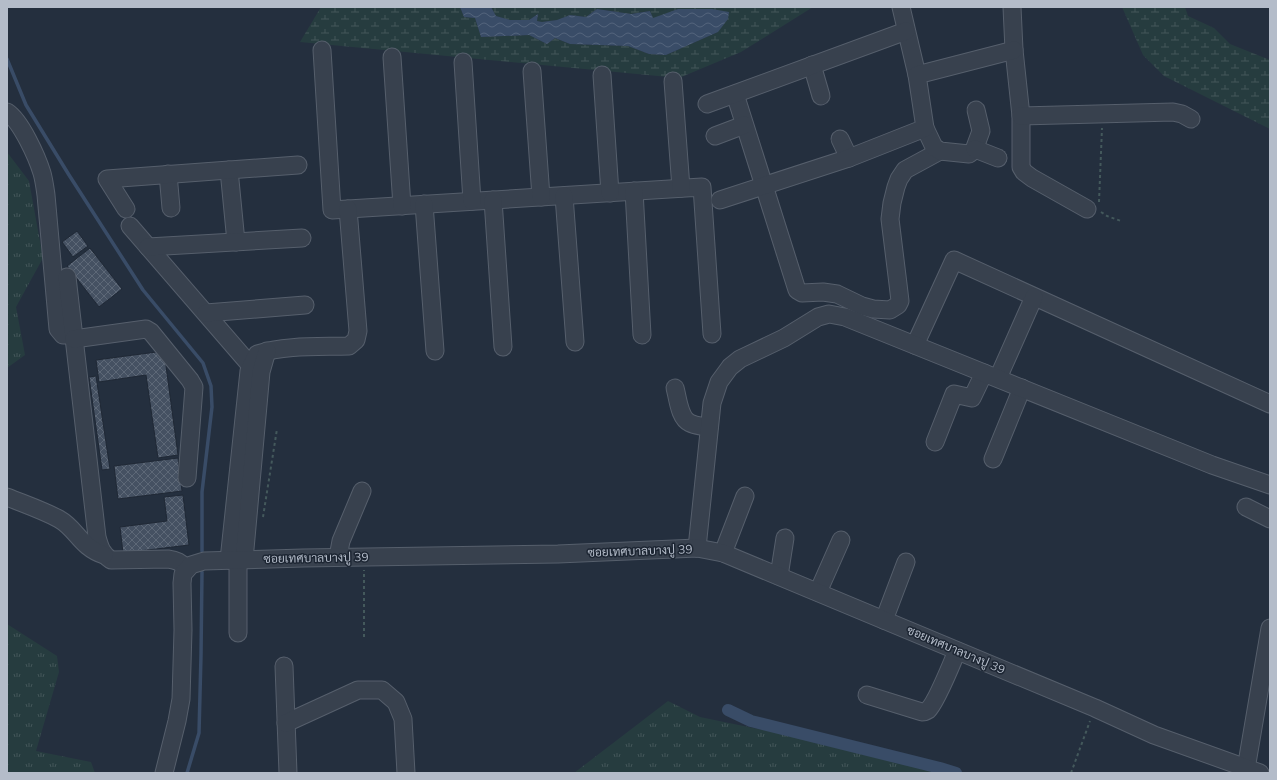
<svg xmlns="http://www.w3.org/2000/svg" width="1277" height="780" font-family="Mulish,Sarabun,sans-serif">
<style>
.grass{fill:url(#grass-tufts)}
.wetland{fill:url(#wetland-marsh)}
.water{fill:url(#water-waves)}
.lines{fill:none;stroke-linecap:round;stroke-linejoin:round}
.stream{stroke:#394c67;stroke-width:3.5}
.canal{stroke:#394c67;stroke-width:12}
.building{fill:url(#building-cross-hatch);stroke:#1f2835}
.minor-casing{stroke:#565f6c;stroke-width:19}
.path{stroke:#44595c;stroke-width:2;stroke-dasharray:3 3;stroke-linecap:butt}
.minor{stroke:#38414e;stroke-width:17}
.labels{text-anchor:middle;stroke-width:3;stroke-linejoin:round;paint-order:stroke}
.street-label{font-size:12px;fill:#b4bcc9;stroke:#1d2633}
</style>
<defs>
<pattern id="grass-tufts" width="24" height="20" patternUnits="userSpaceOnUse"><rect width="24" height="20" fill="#263c3f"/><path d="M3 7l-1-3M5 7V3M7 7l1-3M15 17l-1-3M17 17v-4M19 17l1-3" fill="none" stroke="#435659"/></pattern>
<pattern id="wetland-marsh" width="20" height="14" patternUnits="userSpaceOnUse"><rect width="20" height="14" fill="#263c3f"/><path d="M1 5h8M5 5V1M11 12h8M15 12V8" fill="none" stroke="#435659"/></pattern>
<pattern id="water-waves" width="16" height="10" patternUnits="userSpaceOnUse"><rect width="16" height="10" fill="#394c67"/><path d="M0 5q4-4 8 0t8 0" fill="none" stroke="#53647b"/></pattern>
<pattern id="building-cross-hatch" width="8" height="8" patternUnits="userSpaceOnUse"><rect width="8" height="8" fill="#455162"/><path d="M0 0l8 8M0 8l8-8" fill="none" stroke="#5d6877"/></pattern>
</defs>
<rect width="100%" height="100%" fill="#242f3e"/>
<g class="grass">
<polygon points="7,152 29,181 43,258 16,307 25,355 7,368"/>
<polygon points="7,624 57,656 59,672 36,751 91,762 95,773 7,773"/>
<polygon points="668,701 700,717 913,761 952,773 574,773"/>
</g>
<g class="wetland">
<polygon points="321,7 460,7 464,17 475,18 481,37 529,35 547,44 555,38 570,44 628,46 649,54 666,55 718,32 679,9 653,19 650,11 631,14 597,9 586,17 570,15 558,20 542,22 537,21 538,14 529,20 509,20 496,16 491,7 813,7 741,52 679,78 300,42"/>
<polygon points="1122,7 1185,7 1188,16 1214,28 1230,44 1270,60 1270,129 1164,76 1143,55"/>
</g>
<polygon class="water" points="460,7 491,7 496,16 510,20 529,20 538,14 537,21 542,22 557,20 570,15 586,17 597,9 631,14 650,11 653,18 678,9 712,9 729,12 728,19 718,32 666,55 649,54 628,46 570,44 555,38 547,44 529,35 481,37 475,18 464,17"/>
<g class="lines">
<g class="stream">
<polyline points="7,59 26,105 69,175 143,290 203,363 211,386 212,407 202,492 202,551"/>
<polyline points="187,773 199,733 201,655 202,572"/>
</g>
<polyline class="canal" points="728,710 751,721 940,768 956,773"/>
</g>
<g class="building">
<polygon points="77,231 88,246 73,257 62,242"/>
<polygon points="90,248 122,289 99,307 67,266"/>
<polygon points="164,351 178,455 158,458 146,375 99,382 96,360"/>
<polygon points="96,376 110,469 102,470 89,377"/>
<polygon points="178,458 182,491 118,499 114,466"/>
<polygon points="183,495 189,545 123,553 120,527 167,521 164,497"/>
</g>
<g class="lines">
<defs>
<g id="minor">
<polyline points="901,7 917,75"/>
<polyline points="1012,7 1014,50 1021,116 1021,167 1024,172 1032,178 1087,209"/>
<polyline points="322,50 332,210 702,187 712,334"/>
<polyline points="392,57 402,206"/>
<polyline points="463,62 472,201"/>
<polyline points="812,65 821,96"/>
<polyline points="532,71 541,197"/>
<polyline points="602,75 610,193"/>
<polyline points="673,81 681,188"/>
<polyline points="735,94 797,290 802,293 823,292 837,294 862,306 873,309 890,310 898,305 900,301 898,284 890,219 892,203 896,187 899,179 905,170 940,151"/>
<polyline points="707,104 906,31"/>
<path d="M7,112C21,121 37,157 42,173C44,180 45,188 46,195L58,329L63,335H74"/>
<polyline points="1021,116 1173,112 1182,114 1191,119"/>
<polyline points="925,128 934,147 940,151 969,154 974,150 981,131 976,110"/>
<polyline points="715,136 744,125"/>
<polyline points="840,139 849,158"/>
<polyline points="975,149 998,158"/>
<polyline points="229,170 236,242"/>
<polyline points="168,174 171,208"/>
<polyline points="634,191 642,335"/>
<polyline points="564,196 575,342"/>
<polyline points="493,200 503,347"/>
<polyline points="720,200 849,158 925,128 917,75 1014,50"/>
<polyline points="424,204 435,351"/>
<polyline points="126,209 107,179 298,165"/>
<polyline points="130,226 251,366"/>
<polyline points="148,247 302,238"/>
<path d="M67,277L97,537C100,548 102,554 111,560L168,559C176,560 181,562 187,569"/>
<polyline points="206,313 305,305"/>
<polyline points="74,339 146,329 151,332 190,380 194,387 187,478"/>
<polyline points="915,345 954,260 1270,404"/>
<polyline points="998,378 1034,297"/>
<path d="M675,388C678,398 679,418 690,423C696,426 703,426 709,428"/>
<polyline points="935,442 954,394 972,398 984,373"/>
<polyline points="993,459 1022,388"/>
<path d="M7,497C24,504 42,510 59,519C77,529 80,547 104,555"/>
<polyline points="1246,507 1270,519"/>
<polyline points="697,548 712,403 719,382 730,367 740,359 784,338 818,317 829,314 845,317 1212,465 1270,485"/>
<polyline points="723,553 745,496"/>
<polyline points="338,557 341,541 362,491"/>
<path d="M229,560L249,371L257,354C286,345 319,347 349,346L356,340L358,331L348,209"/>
<polyline points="244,560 261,372 267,351"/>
<polyline points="779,576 785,538"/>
<polyline points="818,592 841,540"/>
<polyline points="884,620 906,562"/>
<polyline points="238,633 238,560"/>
<polyline points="284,666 288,773"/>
<path d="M867,695L922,712C925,712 925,712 928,710C936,703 952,663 957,651"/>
<polyline points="286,723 358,690 382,690 396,702 403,719 406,773"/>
<polyline points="1246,769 1270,628"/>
<polyline points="164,773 177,721 181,699 183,630 182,583 183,574 191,565 204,561 303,558 558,554 697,548 723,553 1095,708 1154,735 1260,773"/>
</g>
</defs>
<use href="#minor" class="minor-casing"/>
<g class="path">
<polyline points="1099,202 1102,128"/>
<polyline points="1101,212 1107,216 1121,221"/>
<polyline points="263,517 277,429"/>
<polyline points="364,637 364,570"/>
<polyline points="1071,773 1090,721"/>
</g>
<use href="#minor" class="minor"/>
</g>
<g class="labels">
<g class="street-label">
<text transform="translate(640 551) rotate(-2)" y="4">ซอยเทศบาลบางปู 39</text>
<text transform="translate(316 558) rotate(-1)" y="4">ซอยเทศบาลบางปู 39</text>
<text transform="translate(956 650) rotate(23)" y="4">ซอยเทศบาลบางปู 39</text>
</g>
</g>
<rect width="1277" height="780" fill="none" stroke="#b4bcc9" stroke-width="16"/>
</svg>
